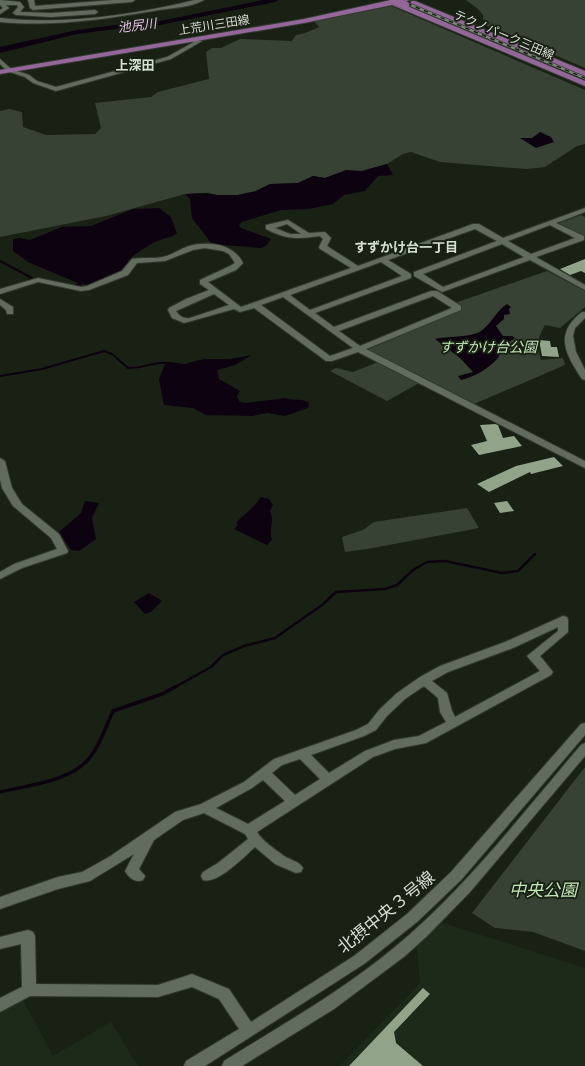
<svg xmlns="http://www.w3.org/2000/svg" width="585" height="1066" font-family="Lora,'Noto Sans JP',serif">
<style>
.built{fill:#1d2a19}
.green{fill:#384234}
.water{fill:#0d0210}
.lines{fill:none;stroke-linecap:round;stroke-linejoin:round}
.stream-far2{stroke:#0d0210;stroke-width:2}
.stream-far1{stroke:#0d0210;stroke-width:2.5}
.stream{stroke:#0d0210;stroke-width:3.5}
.river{fill:#0d0210;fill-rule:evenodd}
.building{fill:#91a48a}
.minor-casing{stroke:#333931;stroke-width:2}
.major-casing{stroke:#333931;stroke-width:2}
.minor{fill:#626c5e;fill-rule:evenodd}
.major{fill:#936798;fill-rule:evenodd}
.rail-casing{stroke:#7c8379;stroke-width:2.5}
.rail{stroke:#192115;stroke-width:1.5;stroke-dasharray:4.5;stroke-linecap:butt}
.major-bridge-casing{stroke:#333931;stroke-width:8;stroke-linecap:butt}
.major-bridge{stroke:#936798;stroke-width:8}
.labels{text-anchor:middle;stroke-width:4;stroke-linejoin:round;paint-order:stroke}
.far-street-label{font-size:12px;fill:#d8ded6;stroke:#192115}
.far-water-label{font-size:13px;font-style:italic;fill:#e5beeb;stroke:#192115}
.far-quarter-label{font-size:13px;font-weight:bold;fill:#d4e0d0;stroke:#192115}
.far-neighbourhood-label{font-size:13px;font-weight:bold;fill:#d4e0d0;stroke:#192115}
.park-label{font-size:14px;font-style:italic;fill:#c2e5b5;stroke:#192115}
.near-park-label{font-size:17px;font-style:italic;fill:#c2e5b5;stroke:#192115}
.near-street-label{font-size:17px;fill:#d8ded6;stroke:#192115}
</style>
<rect width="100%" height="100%" fill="#192115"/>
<g class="built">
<polygon points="414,4 585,76 585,80 408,5"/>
<polygon points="434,920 585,968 585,1066 340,1066 420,983 416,937"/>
<polygon points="22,998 53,1056 111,1022 138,1066 0,1066 0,1010"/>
</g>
<g class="green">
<polygon points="466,0 585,0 585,68 485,25 491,23 483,19 483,15 478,9"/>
<polygon points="391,6 585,90 585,144 577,146 545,167 527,169 440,162 411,152 403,154 387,164 362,171 346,171 325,178 313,176 298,183 270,184 256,191 238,195 217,195 207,193 185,194 106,216 0,237 0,111 9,109 22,112 23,127 46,135 95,134 101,128 95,103 151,97 158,92 209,79 206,52 212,48 221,48 240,39 292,41 296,35 305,33 319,27 314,21"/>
<polygon points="581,215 585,217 585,239 556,224"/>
<path d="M547,271L585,291V307L560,328L545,325C537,339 536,346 541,360L563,358L565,365L474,404L367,350L462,309L455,303Z"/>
<polygon points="378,362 419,383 387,401 330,371 336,368 353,372"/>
<polygon points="467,508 479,528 373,548 345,552 342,537 363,530 374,522"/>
<polygon points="585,767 585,951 533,932 495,928 472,913"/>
</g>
<g class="water">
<polygon points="540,132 551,137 554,142 536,148 520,138 532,138"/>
<polygon points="387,164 393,175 378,176 365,191 344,195 333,204 309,209 281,210 242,222 239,225 241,228 271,239 266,246 261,248 212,244 192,218 190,199 185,194 207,193 217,195 238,195 256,191 270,184 298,183 313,176 325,178 346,170 362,171"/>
<path d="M159,208L171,217L177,234C170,238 163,238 155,242C150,244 132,256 128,261L132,263L124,272L89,285L78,283L28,262L13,251V239L19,238L30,240L62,227L91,226L133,209Z"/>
<path d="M507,304L511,307L509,309L510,314L504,315V319L496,326L503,336H512L515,338C513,340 509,341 507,343C502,347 501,354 497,359C488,369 474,377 461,380L458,376L473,372L460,358L435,339C446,336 471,338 481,331C491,324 497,310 507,304Z"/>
<path d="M252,355L235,365L217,370L219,379L240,391L237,397L240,402L245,403L285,398C293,401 303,398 309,403L308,408L285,416L267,413L252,416L206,415L193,408L164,405L159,379L165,364L170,362L184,364L204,359H230Z"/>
<path d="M261,497L269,499L273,505L270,511C275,521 268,529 272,540L267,545L234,529L238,525L236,523C244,514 255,507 261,497Z"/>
<polygon points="85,501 99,503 92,518 96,539 79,551 71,550 59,532 81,513"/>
<polygon points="149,593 162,601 151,612 145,614 134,602"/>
</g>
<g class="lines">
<g class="stream-far2">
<polyline points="0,261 32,278 28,281"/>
<polyline points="77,285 81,284"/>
<path d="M0,376L42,369L104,351L112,354L128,368C142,369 154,361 168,363"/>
</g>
<polyline class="stream-far1" points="175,687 211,667 223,655 244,646 275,638 322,605 336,592 385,589 397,585 413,570 427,562 445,561 502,573 518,571 535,554"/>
<path class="stream" d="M0,792C29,785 72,782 91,756C101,743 106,726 113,711L162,694L177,686"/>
<polygon class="river" points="263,0 279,0 275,2 155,26 131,27 77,34 0,53 0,47 77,30 131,23 155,22"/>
</g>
<g class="building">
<polygon points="585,259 585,273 581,271 570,275 560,269"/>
<polygon points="539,340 550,341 551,347 557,347 559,357 542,356"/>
<polygon points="495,424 498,425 503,438 514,436 522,446 479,455 471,445 487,441 480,425"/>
<polygon points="554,457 563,466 531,474 530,472 489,492 477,484 516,466"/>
<polygon points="507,501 514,511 500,513 494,503"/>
<polygon points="423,988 430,994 394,1032 396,1043 423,1066 349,1066"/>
</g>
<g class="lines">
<defs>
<g id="minor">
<polygon points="0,0 20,2 24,7 20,12 51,13 95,10 98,12 95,14 51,17 16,15 13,13 18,7 17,5 6,5 9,8 0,14 0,10 3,8 0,5"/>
<polygon points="28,0 34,0 35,6 113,0 135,0 132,2 33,10 30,8"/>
<path d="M195,0H204C192,7 173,8 159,10C106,19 54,27 0,22V18C62,25 134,15 195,0Z"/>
<polygon points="191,39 202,41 171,59 56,91 33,83 25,77 7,71 0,64 0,59 11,69 29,75 37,81 56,87 167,57 194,42 191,41"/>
<path d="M585,208V212L556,223L584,236V240L536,257L585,285V290L530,260L442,292L414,276V272L497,241L475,229L388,260L411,274V278L315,313L334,327L431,291H437L461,306V310L366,349L585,461V468L358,352L332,361H326L254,308L240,312L234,309L184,323L172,318L168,310L169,308L186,299L209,290L200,284V280L230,266L235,263L229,254L223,251L205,248L193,250L165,261L137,263L128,275L89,290L81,291L38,282L0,294V289L38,278L81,287L87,286L122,271L132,259C142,257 153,259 163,257C172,255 180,249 189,246C208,241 233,243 243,263L236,270L208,282L241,307L351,268L320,249L319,247L323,239L320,236C298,239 287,240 266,229V225L288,220L309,233L325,232L331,238L327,246L358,266L473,224H479L503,238ZM287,224L301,234H290L275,228ZM550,225L575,238L531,254L508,241ZM502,244L524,257L443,287L423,274ZM381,262L402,276L310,310L290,295ZM214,294L229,305L190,318C184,319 179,316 176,311ZM433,296L452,308L360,346L339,331ZM283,297L353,348L330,356L261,305Z"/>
<polygon points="0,299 13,307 13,314 7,314 6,310 0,305"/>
<path d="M582,312H585V318L575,328L573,336L576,352L585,370V380L582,379C565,353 554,334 582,312Z"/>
<polygon points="0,458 5,461 12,488 22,504 59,534 68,551 67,553 22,568 0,579 0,572 14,564 57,549 51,538 13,506 2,488 0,479"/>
<path d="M563,616L567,617L568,620V632L540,656L553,672L551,675L426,743L395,749L373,757L257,832C262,841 275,849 284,856C290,860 299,861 303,868L301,872L296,873L275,864L255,847C245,856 217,885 203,880L201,876L203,872L218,863L248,839L245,834L204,813L183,820L154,840L139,869L145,876L143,880C135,883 129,878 125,871L134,854L90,881L58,889L0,909V897L58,877L82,872L109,857L175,812L201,804L244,782L274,759L356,730L368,724L379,710L397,693L420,677L440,666L505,642ZM558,627V631L527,656L540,671L455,717L452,711L447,693L432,681L448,672L513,648ZM424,686L438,698L440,712L446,722L419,736L394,740L365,751L329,773L311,755L364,736L376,730L387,716L405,699ZM300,759L320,779L295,795L272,773L282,765ZM263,780L285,801L248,824L216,808L252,788Z"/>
<polygon points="585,723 585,735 461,880 417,922 364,964 205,1066 184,1066 186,1061 239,1029 219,999 192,987 158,997 30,996 0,1012 0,998 22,987 21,944 0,949 0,937 28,930 33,932 35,936 36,984 158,985 192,974 229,989 251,1022 354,956 407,914 451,872 581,724"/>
<path d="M585,743V756L470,892L427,936L405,956L334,1009L242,1066H222L224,1061C282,1025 342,991 395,947C465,889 522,814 581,745Z"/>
</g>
<g id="major">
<polygon points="391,0 410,0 400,3 585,81 585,86 392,5 304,23 0,74 0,70 304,19"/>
<polygon points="411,1 415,1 585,71 585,76 411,3"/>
</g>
</defs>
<use href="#minor" class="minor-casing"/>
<use href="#major" class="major-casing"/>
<use href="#minor" class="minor"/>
<use href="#major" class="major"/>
<defs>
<polyline id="rail" points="399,0 585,78"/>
</defs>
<use href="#rail" class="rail-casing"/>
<use href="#rail" class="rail"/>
<defs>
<polyline id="major-bridge" points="393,0 405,5"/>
</defs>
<use href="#major-bridge" class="major-bridge-casing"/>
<use href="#major-bridge" class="major-bridge"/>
</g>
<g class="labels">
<g class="far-street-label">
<text transform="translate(214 25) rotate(-9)" y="4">上荒川三田線</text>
<text transform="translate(504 35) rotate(23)" y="4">テクノパーク三田線</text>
</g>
<g class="far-water-label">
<text transform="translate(137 25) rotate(-7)" y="5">池尻川</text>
</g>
<g class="far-quarter-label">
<text x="135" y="70">上深田</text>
</g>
<g class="far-neighbourhood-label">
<text x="406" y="252">すずかけ台一丁目</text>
</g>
<g class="park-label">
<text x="488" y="352">すずかけ台公園</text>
</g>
<g class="near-park-label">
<text x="543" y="896">中央公園</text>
</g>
<g class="near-street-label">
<text transform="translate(386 912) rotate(-39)" y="6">北摂中央３号線</text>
</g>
</g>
</svg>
